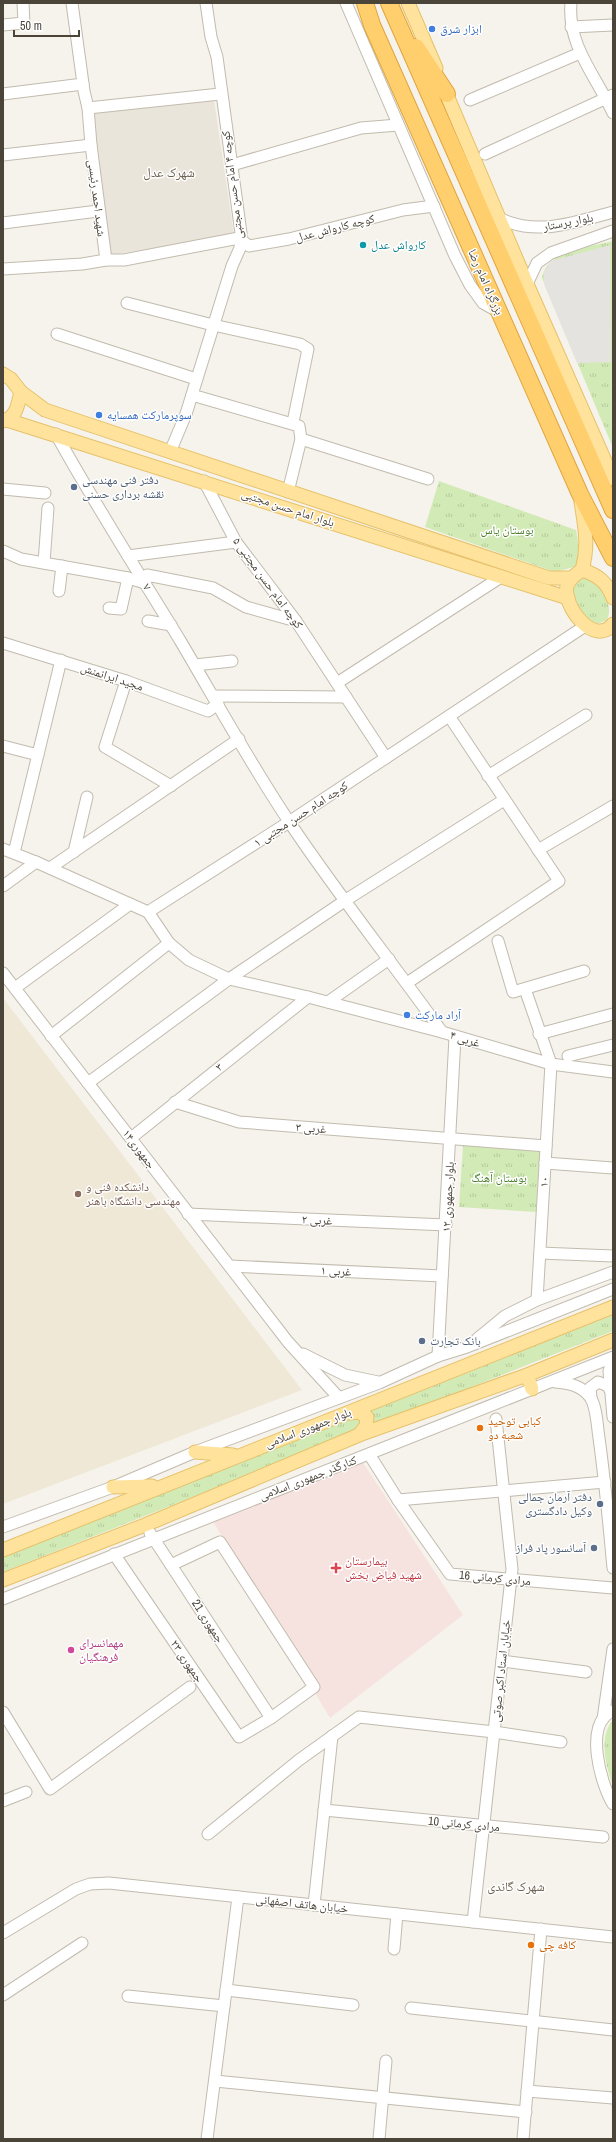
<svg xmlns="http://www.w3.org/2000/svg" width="616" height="2142" font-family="'Archivo Narrow','Noto Naskh Arabic',sans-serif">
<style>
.residential{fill:#eae5da}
.education{fill:#efe8d6}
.medical{fill:#f6e3e0}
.grass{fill:url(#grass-tufts)}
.parking{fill:#e5e3e0}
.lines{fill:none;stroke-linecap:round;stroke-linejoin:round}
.minor-casing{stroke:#c2bbae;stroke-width:13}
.major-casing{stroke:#e6c16a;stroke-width:15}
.highway-casing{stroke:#e0a43c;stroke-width:18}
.minor{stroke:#fff;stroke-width:11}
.major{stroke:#ffe39c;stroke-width:13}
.highway{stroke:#ffcf6e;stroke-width:16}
.shop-dot{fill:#3f7fe0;stroke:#fff;stroke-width:1.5}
.culture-dot{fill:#0f9aa8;stroke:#fff;stroke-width:1.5}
.service-dot{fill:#5c6f8a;stroke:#fff;stroke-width:1.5}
.education-dot{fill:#8d6e63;stroke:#fff;stroke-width:1.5}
.food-dot{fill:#e8710a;stroke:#fff;stroke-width:1.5}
.health-dot{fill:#e0444e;stroke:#fff;stroke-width:1.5}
.hotel-dot{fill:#d1479c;stroke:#fff;stroke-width:1.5}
.labels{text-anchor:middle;stroke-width:3;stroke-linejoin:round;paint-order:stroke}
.shop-label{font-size:12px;fill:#366cbe;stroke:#fff;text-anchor:start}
.street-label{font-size:12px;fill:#4b4439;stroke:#fff}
.culture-label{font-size:12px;fill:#0d838f;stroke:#fff;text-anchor:start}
.service-label{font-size:12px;fill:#4e5e75;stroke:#fff;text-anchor:start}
.park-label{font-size:12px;fill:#4a7f2a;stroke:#fff}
.education-label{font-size:12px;fill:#785e54;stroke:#fff;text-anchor:start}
.food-label{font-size:12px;fill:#c56008;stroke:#fff;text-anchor:start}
.health-label{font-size:12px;fill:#be3a42;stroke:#fff;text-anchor:start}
.hotel-label{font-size:12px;fill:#b23c85;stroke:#fff;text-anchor:start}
.neighbourhood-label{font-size:13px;fill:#6e6250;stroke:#fff}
</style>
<defs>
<pattern id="grass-tufts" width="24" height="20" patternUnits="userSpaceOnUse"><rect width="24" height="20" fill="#d2eab5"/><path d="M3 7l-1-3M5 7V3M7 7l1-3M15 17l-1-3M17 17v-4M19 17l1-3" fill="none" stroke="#b6ca9c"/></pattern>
</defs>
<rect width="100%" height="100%" fill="#f6f3ec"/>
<polygon class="residential" points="214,100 234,235 110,255 93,111"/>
<polygon class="education" points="3,998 302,1390 3,1504"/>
<polygon class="medical" points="362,1461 463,1615 330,1718 212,1520"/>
<g class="grass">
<path d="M613,241V448L542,278C546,250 590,247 613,241Z"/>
<polygon points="439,481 576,530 581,557 574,567 555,572 425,527"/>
<path d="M583,577C599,582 615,603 607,620C602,622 597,625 592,622C583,618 572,596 574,586C575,581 579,580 583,577Z"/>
<polygon points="463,1145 540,1150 536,1212 459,1207"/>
<polygon points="613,1315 613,1331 3,1572 3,1557"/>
<path d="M613,1720V1786C606,1767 598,1736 613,1720Z"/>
</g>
<polygon class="parking" points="610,245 611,362 577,363 544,284 544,272 551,261"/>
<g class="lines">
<defs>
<g id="minor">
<polyline points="72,3 84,91 88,108 91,145 106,260"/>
<polyline points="346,3 455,256 470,285 483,303 499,312"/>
<path d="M571,3C567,45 596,76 613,113"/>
<polyline points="3,25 24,23 23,3"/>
<polyline points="571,27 613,25"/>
<polyline points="3,94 83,84"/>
<polyline points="470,100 580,53"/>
<polyline points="88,108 220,94"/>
<polyline points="485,154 613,95"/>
<polyline points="3,155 91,145"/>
<polyline points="232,165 361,128 398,125"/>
<path d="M499,218C537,237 575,222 613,212"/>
<polyline points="3,223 98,211"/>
<polyline points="3,269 82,264 106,260 124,260 239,238 249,246 289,239 403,210 434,206"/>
<polyline points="527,284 537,263 551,253 613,231"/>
<polyline points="127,303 213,325 300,344 308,349 293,422"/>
<polyline points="57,334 196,379"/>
<polyline points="192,395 299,426 301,439 288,492"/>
<path d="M56,434C95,505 139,573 181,642C217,703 251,765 290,823C338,895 392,962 442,1032"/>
<polyline points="301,439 428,479"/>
<polyline points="170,452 186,414 232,266 240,248 241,233 217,57 211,37 206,3"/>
<polyline points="204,481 236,542 296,621 386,758"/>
<polyline points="3,489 45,493"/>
<polyline points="3,551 21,559 128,578 145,583 147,575 213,588 246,607 296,621"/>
<polyline points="128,556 236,542"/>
<polyline points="44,563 48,508"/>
<polyline points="59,591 62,566"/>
<polyline points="109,608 121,609 128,578"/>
<polyline points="148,621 171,625"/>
<polyline points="3,643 126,681 208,711 218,704"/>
<polyline points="195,665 232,661"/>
<polyline points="126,681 105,747 171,786"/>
<polyline points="337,683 501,577"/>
<polyline points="213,696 346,697"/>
<polyline points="3,746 38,755"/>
<polyline points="488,776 586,715"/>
<polyline points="3,849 36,862 148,912 289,822 585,626"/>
<polyline points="538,850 613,806"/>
<polyline points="74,852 87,797"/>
<polyline points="14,853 61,660"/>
<polyline points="50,868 239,739"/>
<polyline points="3,886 36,862"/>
<polyline points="148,912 169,943 189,960 229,979 308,997 442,1032 551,1064 613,1072"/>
<polyline points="498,941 513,992 584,971"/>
<polyline points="3,973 288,1342 339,1398"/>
<polyline points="407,983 559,881 449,716"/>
<polyline points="15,988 130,904"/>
<polyline points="525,989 551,1064 537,1300"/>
<polyline points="328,1002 389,959"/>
<polyline points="539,1034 613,1014"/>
<polyline points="51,1036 169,943"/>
<polyline points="568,1056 613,1045"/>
<polyline points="88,1083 229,979 349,898 504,800"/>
<polyline points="175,1102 239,1122 546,1146"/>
<polyline points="131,1138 308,997"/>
<polyline points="545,1163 613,1168"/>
<polyline points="188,1214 446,1225"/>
<polyline points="540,1253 613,1256"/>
<polyline points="230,1266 442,1276"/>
<polyline points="477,1339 505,1316 537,1300 613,1272"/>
<polyline points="303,1354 345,1375 378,1382"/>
<polyline points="438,1356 455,1037"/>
<polyline points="613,1360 609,1371 613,1417"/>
<path d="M555,1382C568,1383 581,1385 590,1397C597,1407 597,1426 599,1438C605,1481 609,1525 613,1568"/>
<polyline points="591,1398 590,1388 598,1382 608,1386 610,1390"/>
<polyline points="369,1454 398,1500 450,1574 613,1588"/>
<polyline points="398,1500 605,1482"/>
<polyline points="3,1527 113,1487 195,1452 379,1383 438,1356 467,1347 613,1289"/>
<polyline points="150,1533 271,1718"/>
<polyline points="114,1554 239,1737 271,1718 314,1687 220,1542 171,1565"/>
<polyline points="3,1599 613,1357"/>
<polyline points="502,1661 586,1672"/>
<path d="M613,1711C583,1722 601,1785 613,1804"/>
<polyline points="3,1712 50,1789 190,1687"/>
<polyline points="603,1719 613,1649"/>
<polyline points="3,1801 26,1792"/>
<polyline points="324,1810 603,1837"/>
<polyline points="208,1834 299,1760 359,1717 494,1732 561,1742"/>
<polyline points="314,1905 332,1736"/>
<polyline points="473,1922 512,1569 496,1419"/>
<polyline points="3,1933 76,1889 90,1884 109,1883 613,1937"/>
<polyline points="394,1949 397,1914"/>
<polyline points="226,1990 353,2005"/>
<polyline points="3,1995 82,1943"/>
<polyline points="128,1996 224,2006"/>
<polyline points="411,2008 613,2030"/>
<polyline points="215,2081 526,2112"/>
<polyline points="527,2091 613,2098"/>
<polyline points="207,2139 238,1897"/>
<polyline points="379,2139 386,2061"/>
<polyline points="523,2139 541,1929"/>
</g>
<g id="major">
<polyline points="408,3 436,68"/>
<polyline points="443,86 527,284 613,479"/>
<path d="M3,374L11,379L21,392C18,403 17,418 3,421"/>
<polyline points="21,392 45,410 549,578 571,578"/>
<polyline points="7,420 568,598"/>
<path d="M581,502C585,528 589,545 582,570"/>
<path d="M613,598C607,582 598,575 582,570C576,574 569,579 567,586C562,605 594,648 613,624"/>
<polyline points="527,1375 532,1389"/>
<polyline points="350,1413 359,1412 367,1417 366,1426 359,1435"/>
<polyline points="195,1452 233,1455"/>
<polyline points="113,1487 152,1486"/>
<polyline points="3,1550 613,1307"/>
<polyline points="3,1580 145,1525 359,1435 527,1375 613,1340"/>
</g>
<g id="highway">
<polyline points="365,3 372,25 580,494 613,558"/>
<polyline points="389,3 613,510"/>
<polyline points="416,47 447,94"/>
</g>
</defs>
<use href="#minor" class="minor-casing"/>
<use href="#major" class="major-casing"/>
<use href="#highway" class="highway-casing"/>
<use href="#minor" class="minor"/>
<use href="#major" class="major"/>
<use href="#highway" class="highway"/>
</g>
<g class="shop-dot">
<circle cx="432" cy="29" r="4"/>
<circle cx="99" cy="415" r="4"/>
<circle cx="407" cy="1015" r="4"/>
</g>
<circle class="culture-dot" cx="363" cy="245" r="4"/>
<g class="service-dot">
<circle cx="74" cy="487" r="4"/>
<circle cx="422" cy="1341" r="4"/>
<circle cx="600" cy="1504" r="4"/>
<circle cx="594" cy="1548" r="4"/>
</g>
<circle class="education-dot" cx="78" cy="1194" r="4"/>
<g class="food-dot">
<circle cx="480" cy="1428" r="4"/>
<circle cx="531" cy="1945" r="4"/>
</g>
<path class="health-dot" d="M334 1562h4v4h4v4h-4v4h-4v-4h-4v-4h4z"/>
<circle class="hotel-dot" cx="71" cy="1650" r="4"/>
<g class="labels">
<g class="shop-label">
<text x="440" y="33">ابزار شرق</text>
<text x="107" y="419">سوپرمارکت همسایه</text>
<text x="415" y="1019">آراد مارکت</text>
</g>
<g class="street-label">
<text transform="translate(232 185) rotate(-97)" y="4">کوچه ۴ امام حسن مجتبی</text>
<text transform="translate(97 198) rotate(83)" y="4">شهید احمد رئیسی</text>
<text transform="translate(568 222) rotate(-11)" y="4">بلوار پرستار</text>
<text transform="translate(335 228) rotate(-14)" y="4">کوچه کارواش عدل</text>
<text transform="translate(486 282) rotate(66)" y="4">بزرگراه امام رضا</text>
<text transform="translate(288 508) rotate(18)" y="4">بلوار امام حسن مجتبی</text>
<text transform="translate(268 583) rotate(54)" y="4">کوچه امام حسن مجتبی ۵</text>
<text transform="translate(147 587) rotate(58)" y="4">۷</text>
<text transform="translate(112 677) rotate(18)" y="4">مجید ایرانمنش</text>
<text transform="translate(301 814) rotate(-33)" y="4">کوچه امام حسن مجتبی ۱</text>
<text transform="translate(465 1039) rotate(17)" y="4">۴ غربی</text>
<text transform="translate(219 1067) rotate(-38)" y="4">۳</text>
<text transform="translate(311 1128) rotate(4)" y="4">۳ غربی</text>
<text transform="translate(139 1149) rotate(53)" y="4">جمهوری۱۴</text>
<text transform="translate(544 1182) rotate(-87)" y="4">۱۰</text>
<text transform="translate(448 1197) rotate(-87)" y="4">بلوار جمهوری ۱۲</text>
<text transform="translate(317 1220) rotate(3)" y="4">۲ غربی</text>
<text transform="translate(336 1271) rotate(3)" y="4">۱ غربی</text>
<text transform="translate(308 1428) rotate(-21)" y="4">بلوار جمهوری اسلامی</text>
<text transform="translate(308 1478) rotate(-21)" y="4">کنارگذر جمهوری اسلامی</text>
<text transform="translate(495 1578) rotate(5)" y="4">مرادی کرمانی 16</text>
<text transform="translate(208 1621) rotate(57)" y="4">جمهوری 21</text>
<text transform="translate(187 1661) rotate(56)" y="4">۲۳ جمهوری</text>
<text transform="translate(501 1671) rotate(-84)" y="4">خیابان استاد اکبر صوتی</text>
<text transform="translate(464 1824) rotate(5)" y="4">مرادی کرمانی 10</text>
<text transform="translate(302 1904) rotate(6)" y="4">خیابان هاتف اصفهانی</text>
</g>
<g class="culture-label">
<text x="371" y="249">کارواش عدل</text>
</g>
<g class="service-label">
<text x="82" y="484">دفتر فنی مهندسی<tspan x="82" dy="14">نقشه برداری حسنی</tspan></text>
<text x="430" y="1345">بانک تجارت</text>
<text x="592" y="1501" text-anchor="end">دفتر آرمان جمالی<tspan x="592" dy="14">وکیل دادگستری</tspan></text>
<text x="586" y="1552" text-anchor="end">آسانسور پاد فراز</text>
</g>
<g class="park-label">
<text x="507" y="534">بوستان یاس</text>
<text x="499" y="1182">بوستان آهنگ</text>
</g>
<g class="education-label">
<text x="86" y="1191">دانشکده فنی و<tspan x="86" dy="14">مهندسی دانشگاه باهنر</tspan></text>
</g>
<g class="food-label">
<text x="488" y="1425">کبابی توحید<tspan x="488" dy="14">شعبه دو</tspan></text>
<text x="539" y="1949">کافه چی</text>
</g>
<g class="health-label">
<text x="345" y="1565">بیمارستان<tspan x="345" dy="14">شهید فیاض بخش</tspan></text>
</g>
<g class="hotel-label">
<text x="79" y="1647">مهمانسرای<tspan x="79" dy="14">فرهنگیان</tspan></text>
</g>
<g class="neighbourhood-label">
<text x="169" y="177">شهرک عدل</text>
<text x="516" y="1891">شهرک گاندی</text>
</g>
</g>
<rect width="616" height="2142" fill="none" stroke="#4b4439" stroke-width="8"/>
<path d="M14 30v6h65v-6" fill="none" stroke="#4b4439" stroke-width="2"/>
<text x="20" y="30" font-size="12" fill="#4b4439" stroke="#ffffff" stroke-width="3" paint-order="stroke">50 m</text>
</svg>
